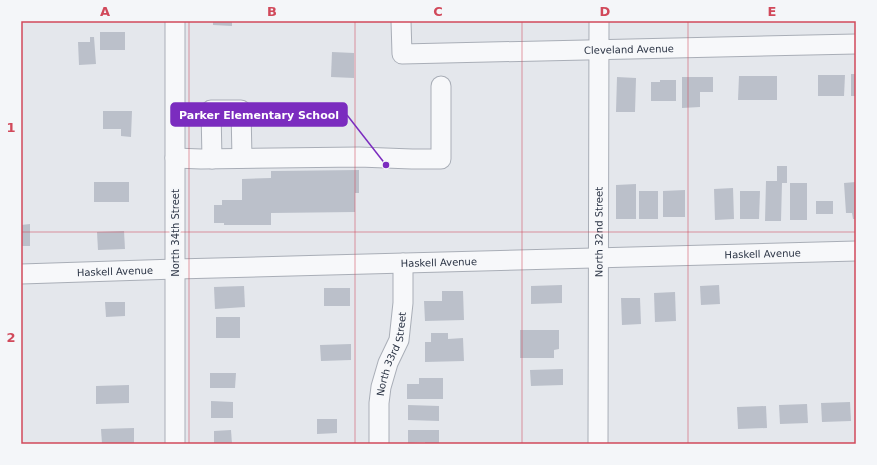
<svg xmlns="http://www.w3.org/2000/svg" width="877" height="465" font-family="'DejaVu Sans',sans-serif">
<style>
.building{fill:#bbc0ca}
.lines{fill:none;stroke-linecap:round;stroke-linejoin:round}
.minor-casing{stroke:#a9aeb7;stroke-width:21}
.minor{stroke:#f7f8fa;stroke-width:19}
.grid{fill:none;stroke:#d1495b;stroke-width:1;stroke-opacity:0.55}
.labels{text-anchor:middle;stroke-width:4;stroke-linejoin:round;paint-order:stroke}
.street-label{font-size:10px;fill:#2b3445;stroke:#f4f6f9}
.leader{fill:none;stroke:#7b2cbf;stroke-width:1.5}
.callout-dot{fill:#7b2cbf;stroke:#f4f6f9;stroke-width:1.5}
.callout{fill:#7b2cbf;stroke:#7b2cbf;stroke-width:1.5}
.callout-label{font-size:11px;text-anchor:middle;font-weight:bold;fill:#fff}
.neatline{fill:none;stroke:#d1495b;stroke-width:1.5}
.grid-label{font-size:13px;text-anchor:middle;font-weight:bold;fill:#d1495b}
</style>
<rect width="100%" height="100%" fill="#e4e7ec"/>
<g class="building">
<polygon points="213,21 232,21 232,26 213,25"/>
<rect x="100" y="32" width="25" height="18"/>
<polygon points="90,37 94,37 96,64 79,65 78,42 90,42"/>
<polygon points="332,52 354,53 354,78 331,77"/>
<rect x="851" y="74" width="5" height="22"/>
<polygon points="818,75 845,75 844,96 818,96"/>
<polygon points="739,76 777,76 777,100 738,100"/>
<polygon points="617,77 636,78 635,112 616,112"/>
<polygon points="682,77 713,77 713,92 700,92 700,107 682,108"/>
<polygon points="660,80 676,80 676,101 651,101 651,82 660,82"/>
<polygon points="103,111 132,111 131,137 121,136 121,129 103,129"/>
<polygon points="777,166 787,166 787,183 782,183 781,221 765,221 766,181 777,181"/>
<polygon points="359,170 359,193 355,193 355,212 271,213 271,225 224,225 224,223 214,223 214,205 222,205 222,200 242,200 242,179 271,178 271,171"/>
<rect x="94" y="182" width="35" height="20"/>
<polygon points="856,182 856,219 853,219 852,213 846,213 844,183"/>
<rect x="790" y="183" width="17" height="37"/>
<polygon points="636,184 636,219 616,219 616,185"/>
<polygon points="733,188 734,219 715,220 714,189"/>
<polygon points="685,190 685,217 663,217 663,191"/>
<rect x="639" y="191" width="19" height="28"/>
<polygon points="740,191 760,191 759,219 740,219"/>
<rect x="816" y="201" width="17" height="13"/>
<polygon points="30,224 30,246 21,246 21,225"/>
<polygon points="124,231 125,249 98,250 97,232"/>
<polygon points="562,285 562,303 531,304 531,286"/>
<polygon points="719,285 720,304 701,305 700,286"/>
<polygon points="244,286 245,307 215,309 214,287"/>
<rect x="324" y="288" width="26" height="18"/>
<polygon points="442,291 463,291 464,320 425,321 424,301 442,301"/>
<polygon points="675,292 676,321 655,322 654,293"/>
<polygon points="621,298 640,298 641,324 622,325"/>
<polygon points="105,302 125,302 125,316 106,317"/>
<rect x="216" y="317" width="24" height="21"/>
<polygon points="520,330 559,330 559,349 554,350 554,358 520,358"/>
<polygon points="431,333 448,333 448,339 463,338 464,361 425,362 425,342 431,342"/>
<polygon points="351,344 351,360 321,361 320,345"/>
<polygon points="563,369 563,385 531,386 530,370"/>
<polygon points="210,373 236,373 235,388 210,388"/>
<polygon points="419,378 443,378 443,399 407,399 407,384 419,384"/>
<polygon points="129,385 129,403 96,404 96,386"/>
<polygon points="211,401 233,402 233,418 211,418"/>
<polygon points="850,402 851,421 822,422 821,403"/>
<polygon points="807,404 808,423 780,424 779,405"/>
<polygon points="408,405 439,406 439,421 408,420"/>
<polygon points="766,406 767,428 738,429 737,407"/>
<polygon points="317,419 337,419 337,433 317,434"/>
<polygon points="134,428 134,444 102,444 101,429"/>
<polygon points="231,430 232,444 214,444 214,431"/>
<polygon points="408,430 439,430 439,444 425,444 425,442 408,443"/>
</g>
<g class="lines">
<defs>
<g id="minor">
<polyline points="175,21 175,444"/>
<path id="s1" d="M401,21L402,54L856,44"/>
<polyline points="175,158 201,159 359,157 412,159 441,159 441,86"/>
<polyline points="212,159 211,110 241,110 242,158"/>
<path id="s2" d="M21,274L176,269L856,251"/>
<path id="s3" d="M379,444V403L381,387L388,363L399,340L403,303V263"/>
<path id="s4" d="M598,444L599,21"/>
</g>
</defs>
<use href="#minor" class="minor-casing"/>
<use href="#minor" class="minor"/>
</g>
<path class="grid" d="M189,21V444M355,21V444M522,21V444M688,21V444M21,232H856"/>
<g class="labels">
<g class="street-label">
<text dy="4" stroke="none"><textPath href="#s1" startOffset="260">Cleveland Avenue</textPath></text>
<text transform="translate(175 233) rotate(-90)" y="4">North 34th Street</text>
<text dy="4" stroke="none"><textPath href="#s4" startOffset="212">North 32nd Street</textPath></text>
<text dy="4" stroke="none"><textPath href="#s2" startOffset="742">Haskell Avenue</textPath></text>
<text dy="4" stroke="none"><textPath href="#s2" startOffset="418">Haskell Avenue</textPath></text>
<text dy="4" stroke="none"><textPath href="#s2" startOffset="94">Haskell Avenue</textPath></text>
<text dy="4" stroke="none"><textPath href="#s3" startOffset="92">North 33rd Street</textPath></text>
</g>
</g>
<path class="leader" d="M386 165L347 115"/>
<circle class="callout-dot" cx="386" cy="165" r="4"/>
<rect class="callout" x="171" y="103" width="176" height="23" rx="4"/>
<g class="callout-label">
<text x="259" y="119">Parker Elementary School</text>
</g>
<rect width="877" height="465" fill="none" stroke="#f4f6f9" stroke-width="44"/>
<rect x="22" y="22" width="833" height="421" class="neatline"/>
<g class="grid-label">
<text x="105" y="16">A</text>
<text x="272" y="16">B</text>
<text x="438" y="16">C</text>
<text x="605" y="16">D</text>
<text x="772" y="16">E</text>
<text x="11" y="132">1</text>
<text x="11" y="342">2</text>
</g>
</svg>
